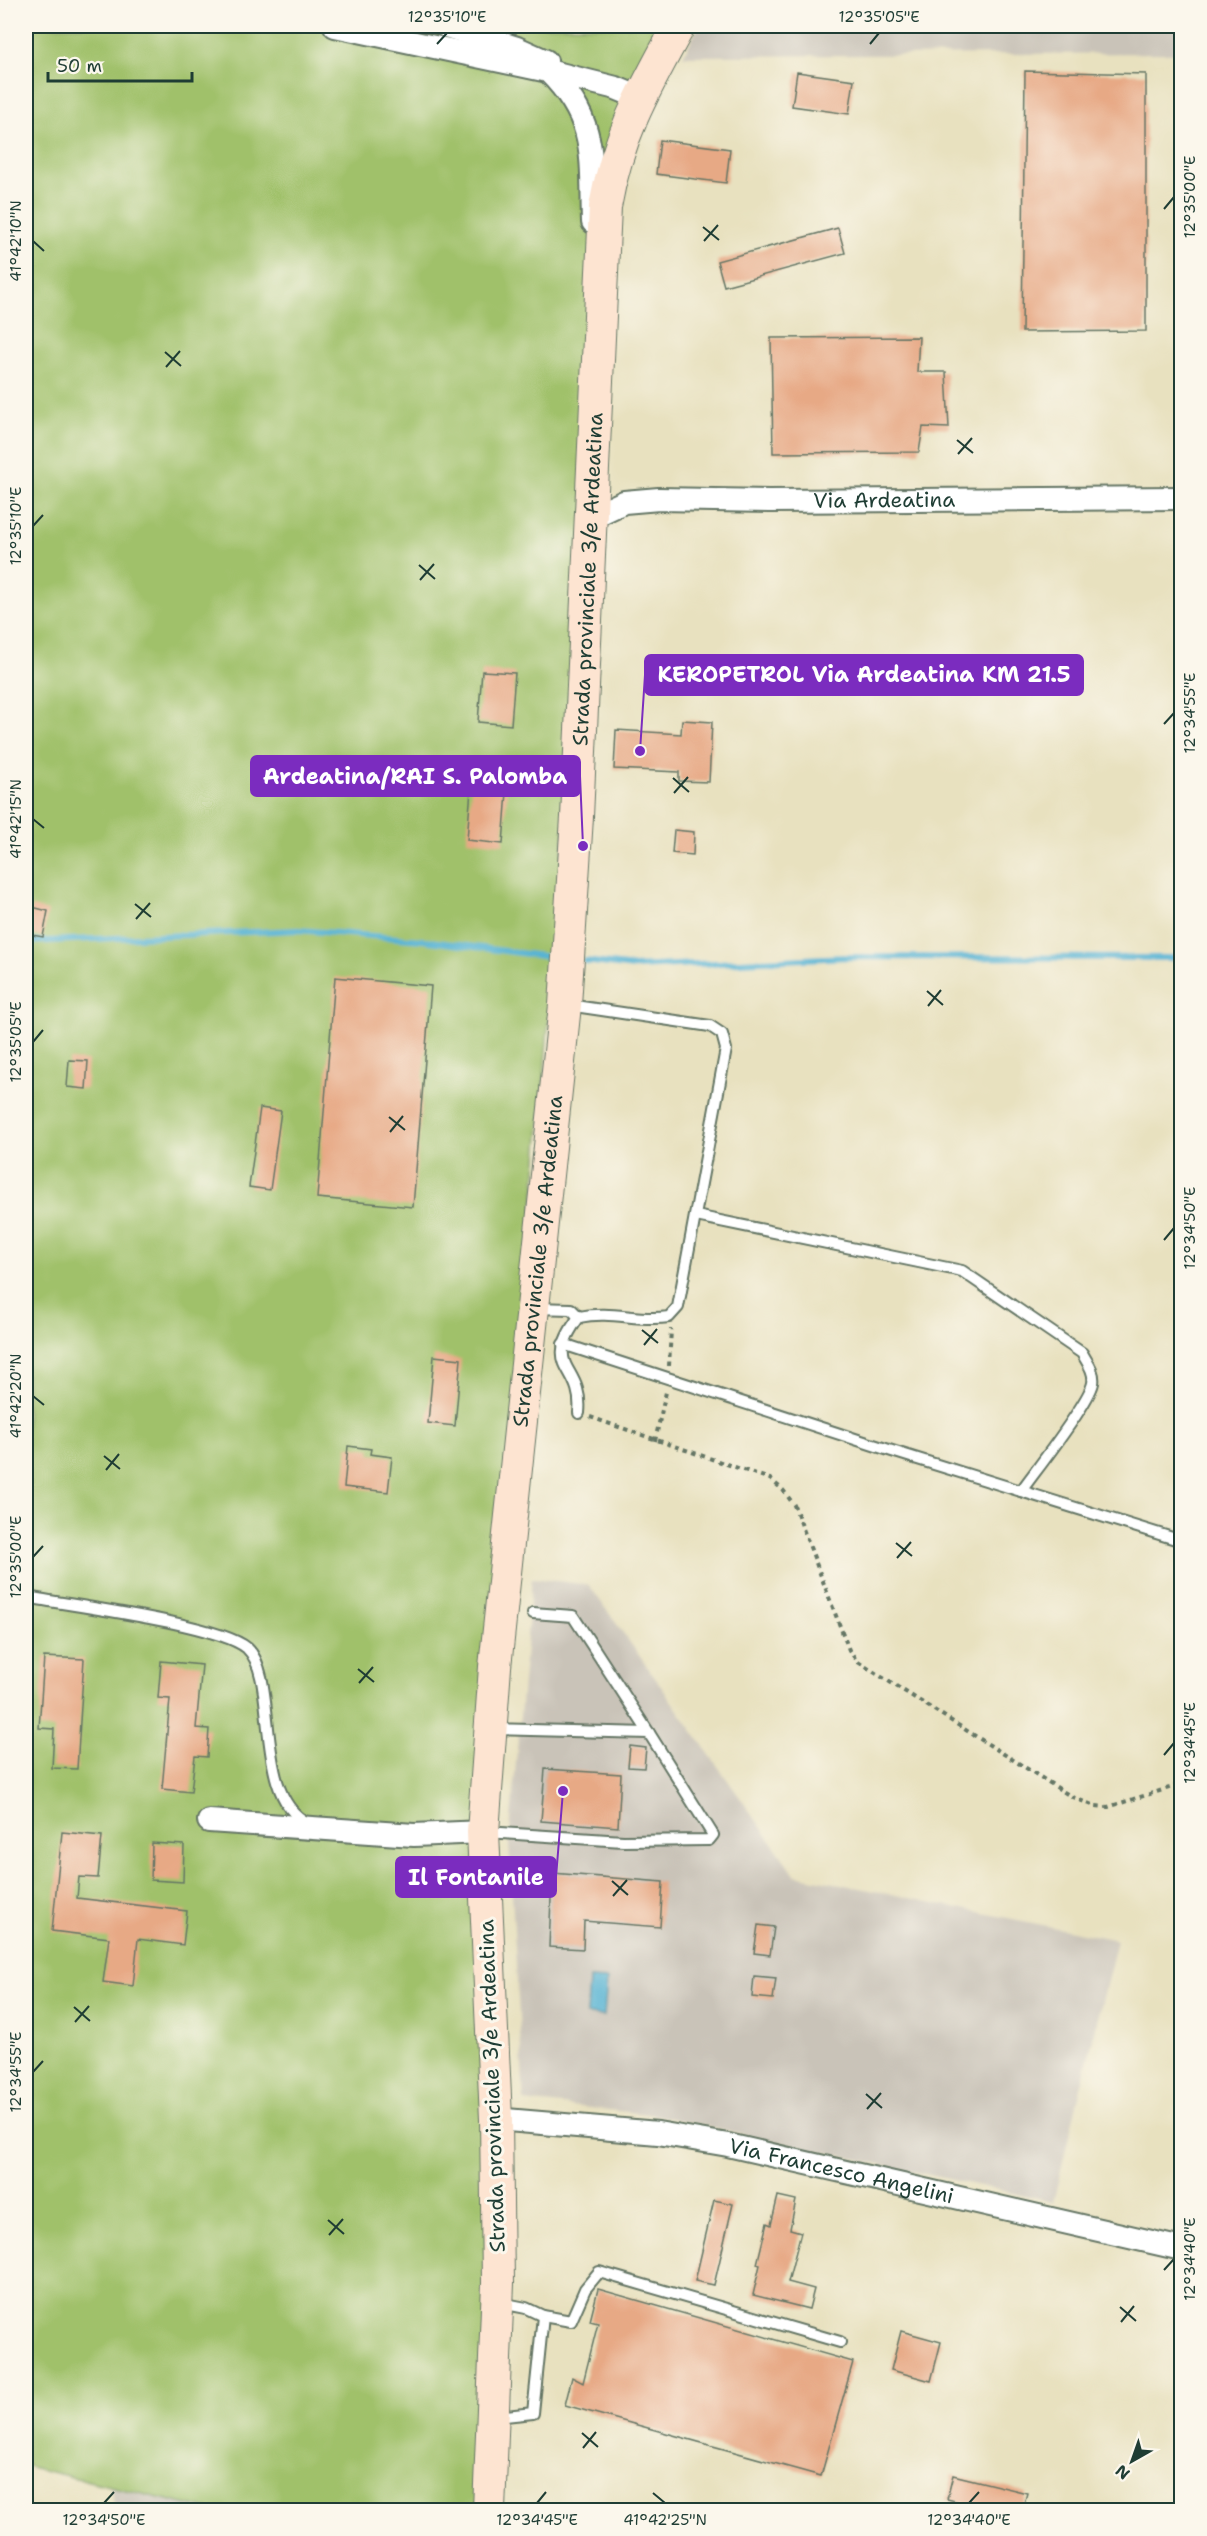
<svg xmlns="http://www.w3.org/2000/svg" width="1207" height="2536" font-family="'Shantell Sans',sans-serif">
<style>
.industrial{fill:#c9c3b8}
.green{fill:#a0c16a;stroke:#607f4f;stroke-width:1.5}
.water{fill:#55b2d3;stroke:#3a7884;stroke-width:1.5}
.lines{fill:none;stroke-linecap:round;stroke-linejoin:round}
.stream{stroke:#55b2d3;stroke-width:6}
.building{fill:#e7a985}
.service-casing{stroke:#657665;stroke-width:14}
.minor-casing{stroke:#657665;stroke-width:26}
.secondary-casing{stroke:#657665;stroke-width:34}
.path{stroke:#657665;stroke-width:4;stroke-dasharray:4.5 4.5;stroke-linecap:butt}
.service{stroke:#fff;stroke-width:10}
.minor{stroke:#fff;stroke-width:22}
.secondary{stroke:#fde4d1;stroke-width:32}
.ticks{fill:none;stroke:#1f3d34;stroke-width:2}
.labels{text-anchor:middle;stroke-width:6;stroke-linejoin:round;paint-order:stroke}
.street-label{font-size:21px;fill:#1f3d34;stroke:#fbf7ec}
.leader{fill:none;stroke:#7b2cbf;stroke-width:2}
.callout-dot{fill:#7b2cbf;stroke:#fbf7ec;stroke-width:2}
.callout{fill:#7b2cbf;stroke:#7b2cbf;stroke-width:2}
.callout-label{font-size:22px;text-anchor:middle;font-weight:bold;fill:#fff}
.neatline{fill:none;stroke:#1f3d34;stroke-width:2}
.ticks-label{font-size:15px;text-anchor:middle;fill:#1f3d34}
</style>
<rect width="100%" height="100%" fill="#fbf7ec"/>
<filter id="ink" filterUnits="userSpaceOnUse"><feTurbulence type="fractalNoise" baseFrequency=".0167" numOctaves="2"/><feDisplacementMap in="SourceGraphic" scale="12" xChannelSelector="R" yChannelSelector="G"/><feConvolveMatrix kernelMatrix="1 2 1 2 8 2 1 2 1" color-interpolation-filters="sRGB"/></filter>
<filter id="wash" filterUnits="userSpaceOnUse"><feTurbulence type="fractalNoise" baseFrequency=".008" numOctaves="4" result="noise"/><feDisplacementMap in="SourceGraphic" scale="24" xChannelSelector="R" yChannelSelector="G"/><feGaussianBlur stdDeviation="1.35" result="paint"/><feColorMatrix in="noise" values="0 0 0 0 0 0 0 0 0 0 0 0 0 0 0 0 0 1.4 0 .05"/><feComposite in="paint" operator="in"/></filter>
<g filter="url(#wash)">
<rect width="100%" height="100%" fill="#e8e1bf"/>
<g class="industrial">
<polygon points="699,26 1181,26 1181,53 683,56"/>
<polygon points="532,1578 589,1585 795,1875 1117,1940 1053,2202 656,2115 524,2101 509,1843"/>
<polygon points="110,2487 209,2510 116,2510"/>
</g>
<polygon class="green" points="26,26 663,26 629,94 590,518 490,1729 489,2510 209,2510 26,2466"/>
<polygon class="water" points="589,1979 607,1980 604,2016 587,2015"/>
<g class="lines">
<g class="stream">
<polyline points="26,942 298,930 422,940 550,957"/>
<polyline points="585,961 634,967 847,957 1182,958"/>
</g>
</g>
<g id="blocks">
<g class="building">
<polygon points="1025,71 1146,74 1146,331 1022,332"/>
<polygon points="797,72 854,80 849,114 792,106"/>
<polygon points="660,140 730,149 726,183 656,174"/>
<polygon points="838,228 845,253 724,286 717,261"/>
<polygon points="919,337 917,372 946,372 949,428 923,427 919,452 773,453 771,338"/>
<polygon points="482,671 515,673 511,725 478,722"/>
<polygon points="682,720 712,722 709,782 679,781 679,772 614,769 616,730 681,734"/>
<polygon points="471,789 507,792 503,844 467,840"/>
<polygon points="674,830 694,832 693,855 672,853"/>
<polygon points="32,907 48,911 43,937 26,934"/>
<polygon points="335,977 431,986 413,1207 317,1198"/>
<polygon points="69,1060 88,1061 86,1089 67,1087"/>
<polygon points="260,1108 281,1111 270,1190 249,1187"/>
<polygon points="434,1356 461,1359 455,1426 428,1423"/>
<polygon points="348,1446 371,1449 370,1454 392,1457 388,1492 344,1487"/>
<polygon points="44,1657 84,1659 77,1769 52,1768 54,1729 39,1728"/>
<polygon points="161,1661 202,1665 196,1728 209,1729 207,1757 195,1756 191,1792 162,1789 170,1699 158,1698"/>
<polygon points="630,1746 646,1748 644,1768 628,1767"/>
<polygon points="545,1769 621,1774 618,1827 541,1821"/>
<polygon points="62,1832 102,1836 98,1878 79,1877 77,1898 187,1911 183,1945 138,1939 133,1986 103,1982 109,1938 52,1931"/>
<polygon points="152,1843 184,1845 183,1882 151,1880"/>
<polygon points="552,1873 663,1882 660,1927 584,1921 583,1949 549,1947"/>
<polygon points="758,1925 774,1927 770,1955 754,1953"/>
<polygon points="754,1976 776,1978 773,1999 752,1997"/>
<polygon points="778,2196 796,2200 790,2229 801,2232 788,2282 814,2289 809,2309 753,2295 760,2265 757,2264 767,2223 771,2225"/>
<polygon points="714,2200 733,2204 714,2285 695,2281"/>
<polygon points="598,2289 853,2362 821,2476 565,2405 572,2377 583,2383 598,2323 590,2321"/>
<polygon points="901,2331 941,2342 931,2381 891,2370"/>
<polygon points="953,2475 1027,2493 1022,2511 994,2511 947,2499"/>
</g>
</g>
</g>
<g filter="url(#ink)">
<use href="#blocks" fill-opacity="0" stroke="#657665" stroke-width="1.5"/>
<g class="lines">
<defs>
<g id="service">
<path d="M568,1005L710,1026L722,1034L726,1049L678,1307L669,1317C637,1322 613,1310 579,1317C540,1370 584,1364 579,1413"/>
<path d="M696,1216L962,1271L1082,1353C1087,1362 1095,1372 1093,1383C1089,1403 1036,1470 1021,1491"/>
<polyline points="535,1308 571,1309 579,1317"/>
<polyline points="563,1344 892,1451 1182,1541"/>
<path d="M26,1597C69,1605 219,1624 247,1648C280,1678 252,1796 308,1823"/>
<polyline points="533,1613 573,1616 649,1733"/>
<polyline points="486,1832 623,1841 709,1840 713,1835 649,1733 493,1729"/>
<polyline points="543,2316 571,2321 585,2289 599,2272 840,2342"/>
<polyline points="496,2417 533,2413 543,2316 526,2308 501,2303"/>
</g>
<g id="minor">
<polyline points="335,26 548,71 616,88 640,98"/>
<polyline points="446,26 517,48 546,61"/>
<path d="M549,72C598,121 591,158 593,222"/>
<path id="s1" d="M590,518L624,502L659,499L769,501L1182,498"/>
<polyline points="209,1821 414,1835 483,1832"/>
<path id="s2" d="M496,2119L658,2133L728,2145L1182,2249"/>
</g>
<g id="secondary">
<path id="s3" d="M489,2510L498,2283L496,2119L483,1832L495,1667L565,1005L577,817L605,207C617,137 645,88 679,26"/>
</g>
</defs>
<use href="#service" class="service-casing"/>
<use href="#minor" class="minor-casing"/>
<use href="#secondary" class="secondary-casing"/>
<g class="path">
<polyline points="669,1366 671,1329"/>
<polyline points="590,1417 770,1479 783,1490 794,1505 849,1650 858,1662 1072,1797 1095,1806 1108,1807 1182,1784"/>
<polyline points="655,1441 666,1392"/>
</g>
<use href="#service" class="service"/>
<use href="#minor" class="minor"/>
<use href="#secondary" class="secondary"/>
</g>
</g>
<path class="ticks" d="M437,44L447,33M870,44L879,33M1164,209L1174,197M703,227L719,240M33,241L44,251M704,241L718,225M165,352L181,366M166,367L180,351M957,440L973,453M958,454L972,438M33,526L43,515M419,565L435,579M420,580L434,564M1164,724L1174,713M673,778L689,792M674,793L688,777M33,819L44,828M135,904L151,917M136,919L150,903M927,991L943,1005M928,1006L941,990M33,1042L43,1030M389,1117L405,1130M390,1132L403,1116M1164,1240L1174,1228M642,1330L658,1343M644,1345L657,1329M33,1396L44,1405M104,1456L120,1469M106,1470L119,1454M896,1543L912,1556M33,1557L43,1546M897,1558L911,1542M358,1669L374,1682M359,1683L373,1667M1164,1755L1174,1743M612,1881L628,1895M613,1896L627,1880M74,2007L90,2021M75,2022L89,2006M33,2072L43,2061M866,2094L882,2108M867,2109L881,2093M328,2220L344,2234M329,2235L343,2219M1164,2270L1174,2259M1120,2307L1136,2321M1121,2322L1134,2306M582,2433L598,2447M583,2448L596,2432M653,2493L665,2503M104,2503L114,2492M537,2503L546,2492M969,2503L979,2492"/>
<g class="labels">
<g class="street-label">
<text dy="7" stroke="none"><textPath href="#s1" startOffset="298">Via Ardeatina</textPath></text>
<text dy="7" stroke="none"><textPath href="#s3" startOffset="1936">Strada provinciale 3/e Ardeatina</textPath></text>
<text dy="7" stroke="none"><textPath href="#s3" startOffset="1252">Strada provinciale 3/e Ardeatina</textPath></text>
<text transform="translate(492 2086) rotate(-92)" y="7">Strada provinciale 3/e Ardeatina</text>
<text dy="7" stroke="none"><textPath href="#s2" startOffset="350">Via Francesco Angelini</textPath></text>
</g>
</g>
<path class="leader" d="M640 751L645 675M583 846L580 776M563 1791L556 1877"/>
<g class="callout-dot">
<circle cx="640" cy="751" r="6"/>
<circle cx="583" cy="846" r="6"/>
<circle cx="563" cy="1791" r="6"/>
</g>
<g class="callout">
<rect x="645" y="655" width="438" height="40" rx="6"/>
<rect x="251" y="756" width="329" height="40" rx="6"/>
<rect x="396" y="1857" width="160" height="40" rx="6"/>
</g>
<g class="callout-label">
<text x="864" y="682">KEROPETROL Via Ardeatina KM 21.5</text>
<text x="415" y="784">Ardeatina/RAI S. Palomba</text>
<text x="476" y="1885">Il Fontanile</text>
</g>
<rect width="1207" height="2536" fill="none" stroke="#fbf7ec" stroke-width="66"/>
<g transform="translate(1132 2461) rotate(220)" stroke="#fbf7ec" stroke-width="4.5" paint-order="stroke">
<path d="M0-4.5L10 22L0 15L-10 22Z" fill="#1f3d34"/>
<text y="-9" font-size="16" font-weight="bold" text-anchor="middle" fill="#1f3d34">N</text>
</g>
<path d="M48 72v9h144v-9" fill="none" stroke="#1f3d34" stroke-width="3"/>
<text x="57" y="72" font-size="18" fill="#1f3d34" stroke="#fbf7ec" stroke-width="4.5" paint-order="stroke">50 m</text>
<rect x="33" y="33" width="1141" height="2470" class="neatline"/>
<g class="ticks-label">
<text x="447" y="22">12°35'10"E</text>
<text x="879" y="22">12°35'05"E</text>
<text transform="translate(1190 197) rotate(-90)" y="5">12°35'00"E</text>
<text transform="translate(16 241) rotate(-90)" y="5">41°42'10"N</text>
<text transform="translate(16 526) rotate(-90)" y="5">12°35'10"E</text>
<text transform="translate(1190 713) rotate(-90)" y="5">12°34'55"E</text>
<text transform="translate(16 819) rotate(-90)" y="5">41°42'15"N</text>
<text transform="translate(16 1042) rotate(-90)" y="5">12°35'05"E</text>
<text transform="translate(1190 1228) rotate(-90)" y="5">12°34'50"E</text>
<text transform="translate(16 1396) rotate(-90)" y="5">41°42'20"N</text>
<text transform="translate(16 1557) rotate(-90)" y="5">12°35'00"E</text>
<text transform="translate(1190 1743) rotate(-90)" y="5">12°34'45"E</text>
<text transform="translate(16 2072) rotate(-90)" y="5">12°34'55"E</text>
<text transform="translate(1190 2259) rotate(-90)" y="5">12°34'40"E</text>
<text x="104" y="2525">12°34'50"E</text>
<text x="537" y="2525">12°34'45"E</text>
<text x="665" y="2525">41°42'25"N</text>
<text x="969" y="2525">12°34'40"E</text>
</g>
</svg>
